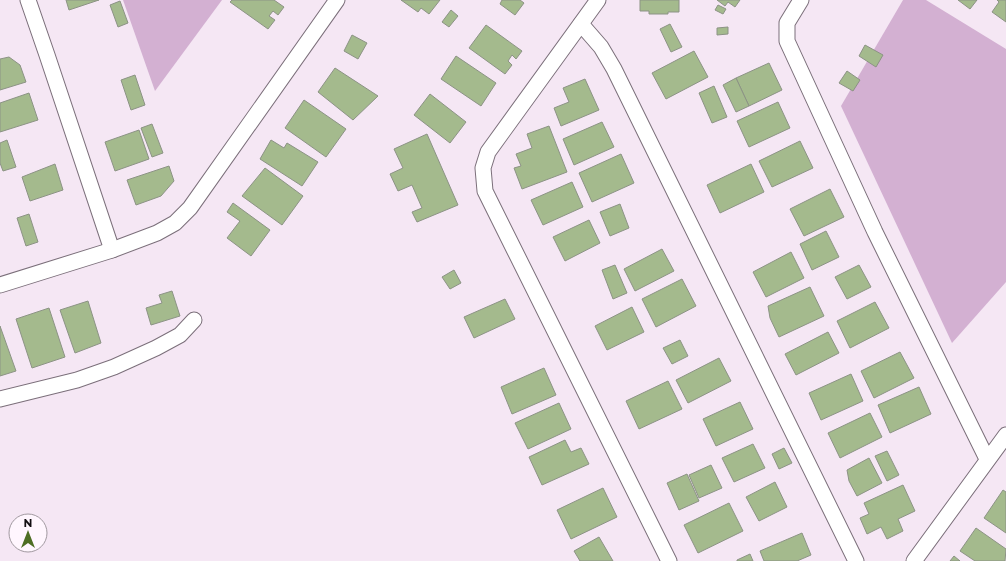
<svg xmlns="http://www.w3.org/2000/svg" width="1006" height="561" font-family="Montserrat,sans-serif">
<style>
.green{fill:#d3b0d2}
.building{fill:#a4ba8d;stroke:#8c9385}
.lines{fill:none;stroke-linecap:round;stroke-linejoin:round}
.minor-casing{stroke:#7b6f7a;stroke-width:17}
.minor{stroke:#fff;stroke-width:15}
</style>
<rect width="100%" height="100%" fill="#f5e7f4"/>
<g class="green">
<polygon points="123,0 222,0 155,91"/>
<polygon points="903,0 926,0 1006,49 1006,282 952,343 841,106"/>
</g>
<g class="building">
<polygon points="66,0 99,0 69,10"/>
<polygon points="232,0 274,0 284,7 278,15 273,11 269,16 275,20 268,29 230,2"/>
<polygon points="401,0 440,0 429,14 421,8 418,12"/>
<polygon points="502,0 520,0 524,3 515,15 500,4"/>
<polygon points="640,0 679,0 679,12 668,12 668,14 649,14 649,11 640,11"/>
<polygon points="717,0 740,0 735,7 728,2 725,6"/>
<polygon points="958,0 977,0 970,9"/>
<polygon points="997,0 1006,0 1006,22 992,12 999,2"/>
<polygon points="120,1 128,23 118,27 110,5"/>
<polygon points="718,5 726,9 723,14 715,10"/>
<polygon points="451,10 458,16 449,27 442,22"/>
<polygon points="670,24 682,47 671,52 660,29"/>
<polygon points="486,25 522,51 516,59 512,55 508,61 512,65 505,74 469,48"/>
<polygon points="728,27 728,34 717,35 717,28"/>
<polygon points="352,35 367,43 358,59 344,51"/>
<polygon points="865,45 883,55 876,67 859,56"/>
<polygon points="694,51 708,77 666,99 652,73"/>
<polygon points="456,56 496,83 481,106 441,79"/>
<polygon points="9,57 20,65 26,82 0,90 0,59"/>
<polygon points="769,63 782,90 749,106 736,78"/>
<polygon points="335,68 378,96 353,120 318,92"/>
<polygon points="847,71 860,80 853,91 839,83"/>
<polygon points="135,75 145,105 131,110 121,80"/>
<polygon points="736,78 749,106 736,112 723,85"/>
<polygon points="585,79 599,110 561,126 554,108 569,102 563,88"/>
<polygon points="714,86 727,117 712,123 699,93"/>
<polygon points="29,93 38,120 0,132 0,103"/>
<polygon points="430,94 466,122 450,143 414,115"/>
<polygon points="304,100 346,129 326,157 285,128"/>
<polygon points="778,102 790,128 749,147 737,121"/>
<polygon points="602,122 614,147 574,165 563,139"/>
<polygon points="152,124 163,153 152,157 141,128"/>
<polygon points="549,126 567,172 522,189 514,168 521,166 516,154 532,148 527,134"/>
<polygon points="139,130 149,159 115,171 105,142"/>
<polygon points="427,134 458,205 417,222 412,212 422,208 412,185 398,191 390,174 403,168 394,149"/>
<polygon points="7,140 16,167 3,171 0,163 0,143"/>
<polygon points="271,140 284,148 287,143 318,162 302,186 260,159"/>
<polygon points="800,141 813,168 772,187 759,161"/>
<polygon points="621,154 634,183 592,202 579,173"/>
<polygon points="55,164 63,190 30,201 22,177"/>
<polygon points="751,164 764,192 720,213 707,185"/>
<polygon points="169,166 174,181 161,196 136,205 127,180"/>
<polygon points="265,168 303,196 282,225 242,196"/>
<polygon points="572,182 583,207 543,225 531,200"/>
<polygon points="830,189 844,217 804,236 790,209"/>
<polygon points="233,203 270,230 251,256 227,238 240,221 227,212"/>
<polygon points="620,204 629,228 610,236 600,212"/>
<polygon points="29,214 38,242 26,246 17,218"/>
<polygon points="589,220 600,243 565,261 553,237"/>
<polygon points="826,231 839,257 812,270 800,244"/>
<polygon points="662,249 674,271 635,291 624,269"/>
<polygon points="791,252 804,278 766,297 753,272"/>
<polygon points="615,265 627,293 613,299 602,270"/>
<polygon points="859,265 871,287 847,299 835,277"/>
<polygon points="454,270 461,283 450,289 442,277"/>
<polygon points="682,279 696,306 656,327 642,299"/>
<polygon points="810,287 824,316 779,337 770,318 768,306"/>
<polygon points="172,291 180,316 151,325 146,308 162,303 159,295"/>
<polygon points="505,299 515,319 474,338 464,317"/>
<polygon points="88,301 101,343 75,353 60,310"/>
<polygon points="875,302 889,328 850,348 837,321"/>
<polygon points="632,307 644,332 607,350 595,326"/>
<polygon points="49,308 65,357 32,368 16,319"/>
<polygon points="0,326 16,371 0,376"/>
<polygon points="828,332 839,353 796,375 785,354"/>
<polygon points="680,340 688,356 672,364 663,348"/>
<polygon points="900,352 914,378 874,398 861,371"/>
<polygon points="719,358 731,381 688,403 676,380"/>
<polygon points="544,368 556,395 512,414 501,387"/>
<polygon points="851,374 863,401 821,420 809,393"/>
<polygon points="668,381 682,409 639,429 626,401"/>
<polygon points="919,387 931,414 890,433 878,405"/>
<polygon points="740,402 753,429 716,446 703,419"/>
<polygon points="559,403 571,429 528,449 515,423"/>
<polygon points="870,413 882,437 840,458 828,433"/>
<polygon points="565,440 571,452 581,448 589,464 542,485 529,457"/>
<polygon points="753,444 765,468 734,482 722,458"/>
<polygon points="784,448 792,463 779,469 772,454"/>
<polygon points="887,451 899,475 887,481 875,456"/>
<polygon points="869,458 882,483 857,496 849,481 847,470"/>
<polygon points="711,465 722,488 699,498 689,475"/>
<polygon points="687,474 699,501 679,510 667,483"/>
<polygon points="775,482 787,507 759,521 746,497"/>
<polygon points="903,485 915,511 898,519 903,531 887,539 881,527 867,534 860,518 869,514 864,503"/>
<polygon points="603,488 617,517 571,539 557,510"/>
<polygon points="1003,490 1006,492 1006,533 984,518"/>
<polygon points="729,503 743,531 698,553 684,525"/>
<polygon points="976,528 1006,549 1005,561 975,561 960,551"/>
<polygon points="802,533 811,555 797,561 764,561 760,551"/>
<polygon points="599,537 613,561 580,561 574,551"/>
<polygon points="750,554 753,561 737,561 737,560"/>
<polygon points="954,556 960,561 950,561"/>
</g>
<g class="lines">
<defs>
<g id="minor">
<polyline points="28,0 47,55 112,250"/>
<polyline points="598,0 488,152 483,168 485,191 669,561"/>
<polyline points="801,0 787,23 787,41 875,232 987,459"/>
<polyline points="581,24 601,47 614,69 856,561"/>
<polyline points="0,285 112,250 157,233 175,223 190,208 337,0"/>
<polyline points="0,399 77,380 114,367 156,348 180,335 194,320"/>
<polyline points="914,561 1006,435"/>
</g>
</defs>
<use href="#minor" class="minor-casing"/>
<use href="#minor" class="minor"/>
</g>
<g transform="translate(28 533)"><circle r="19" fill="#fff6fe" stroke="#a199a0"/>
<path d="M0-3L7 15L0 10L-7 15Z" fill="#4e6e24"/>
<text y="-6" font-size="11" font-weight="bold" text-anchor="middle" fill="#130e12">N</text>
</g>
</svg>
